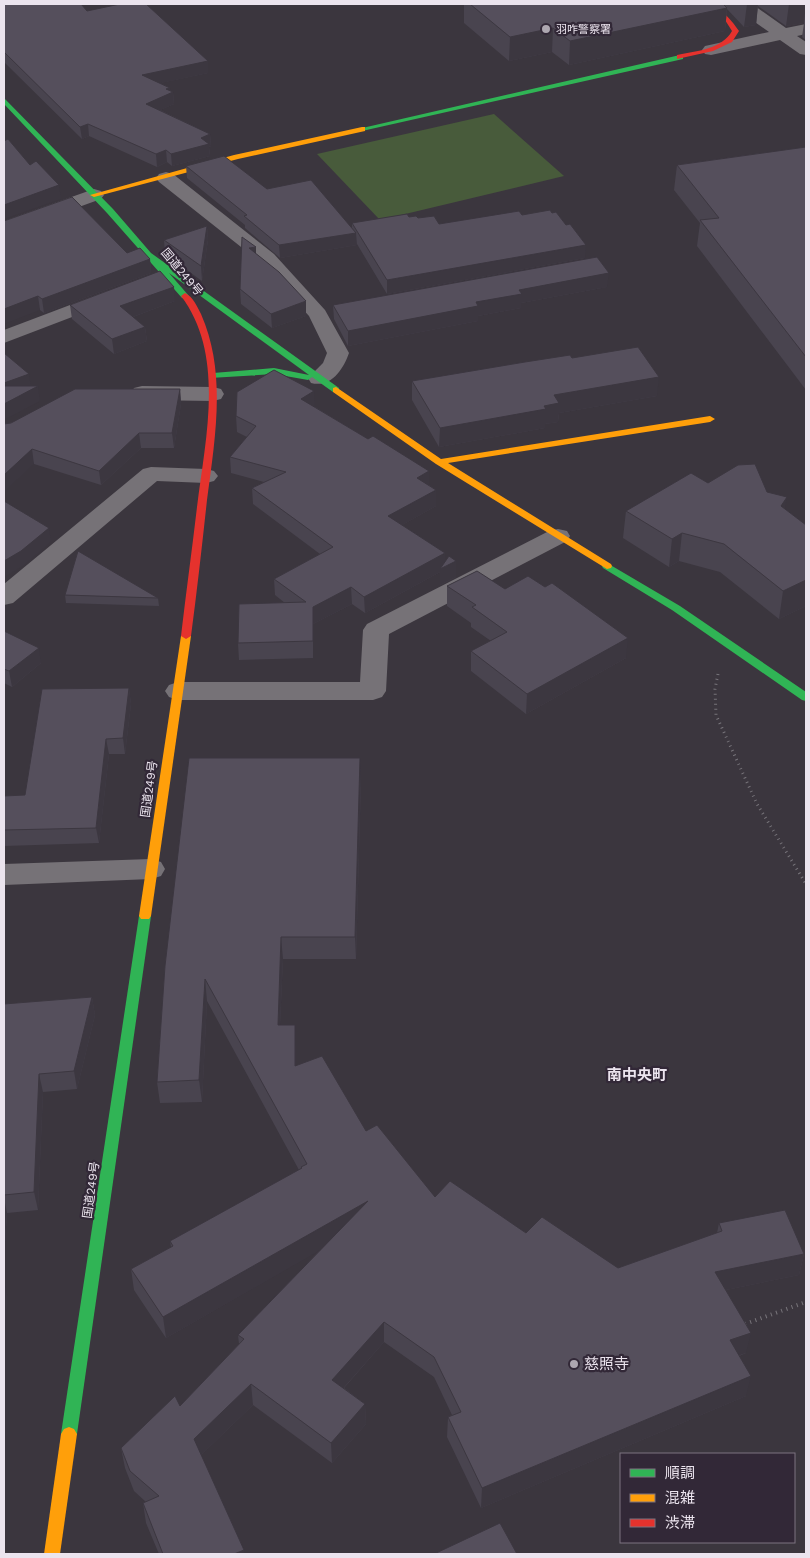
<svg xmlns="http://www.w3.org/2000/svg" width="810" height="1558" font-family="'Work Sans','Noto Sans JP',sans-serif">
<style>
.green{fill:#485b3b}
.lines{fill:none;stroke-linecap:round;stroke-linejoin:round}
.path-far1{stroke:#77747a;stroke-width:3;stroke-dasharray:1 4;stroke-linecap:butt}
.path{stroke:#77747a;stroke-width:4;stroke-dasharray:1 4.5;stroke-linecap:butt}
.street{fill:#767277;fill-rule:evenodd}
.fast{fill:#30b455;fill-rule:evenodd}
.slow{fill:#ff9f0a;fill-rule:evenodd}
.jam{fill:#e5322d;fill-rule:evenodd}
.wall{fill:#49444f}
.shaded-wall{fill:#3c3740}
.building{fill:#554f5c;stroke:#3c3740}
.poi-dot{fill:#ada7b0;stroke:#322837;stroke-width:2}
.labels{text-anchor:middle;stroke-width:4.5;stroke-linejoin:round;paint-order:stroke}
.far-poi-label{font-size:11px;fill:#ebe4ee;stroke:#322837;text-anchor:start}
.street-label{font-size:12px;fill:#ebe4ee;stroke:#322837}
.quarter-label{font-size:15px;font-weight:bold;fill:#ebe4ee;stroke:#322837}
.near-poi-label{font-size:15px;fill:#ebe4ee;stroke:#322837;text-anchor:start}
</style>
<rect width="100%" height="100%" fill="#3b363e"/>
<polygon class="green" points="494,114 564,176 380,220 317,154"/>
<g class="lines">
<polyline class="path-far1" points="718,674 715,689 716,715 757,804 806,884"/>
<polyline class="path" points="745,1324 806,1302"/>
<g class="street">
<polygon points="733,4 752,4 786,28 806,24 806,34 797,36 806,42 806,55 800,54 780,40 711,55 705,54 702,50 705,46 769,32 735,8"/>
<path d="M166,172L173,174L274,254L325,310L349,353C343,370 331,388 311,383L308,378L323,363L327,353L309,316L260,262L159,182L156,178L159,174Z"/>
<polygon points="94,189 101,191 104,195 101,199 4,234 4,221"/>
<polygon points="107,291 114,293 117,297 114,301 4,343 4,330"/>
<polygon points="142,386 213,387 221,389 224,394 221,399 213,401 142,400 134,398 131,393 134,388"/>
<polygon points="151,467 206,469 214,471 218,476 214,481 206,483 157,481 13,603 4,605 4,584 143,469"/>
<polygon points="558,529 567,531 570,536 567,541 389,634 386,691 382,697 373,700 178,700 169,697 165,691 169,685 178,682 360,682 363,630 367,624 549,531"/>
<polygon points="151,859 161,862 165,869 161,876 151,879 4,885 4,864"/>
</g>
<g class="fast">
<polygon points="680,55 683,55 683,59 362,131 358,129"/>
<polygon points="4,98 113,209 151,253 339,388 339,392 333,392 312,377 308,380 274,374 210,378 209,376 213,373 274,368 309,375 169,273 189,296 185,299 182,298 107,213 4,104"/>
<polygon points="607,563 680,606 806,692 806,701 802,700 672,610 603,568 602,566 603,564"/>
<polygon points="145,912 149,913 151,916 77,1434 74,1439 69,1441 64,1439 61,1434 139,916 141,913"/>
</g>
<g class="slow">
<polygon points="362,127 365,127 365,131 238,159 94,197 90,195 234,155"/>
<polygon points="336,387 441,459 710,416 715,419 710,422 448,463 611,564 612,566 611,568 607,569 436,464 333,392 333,388"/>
<polygon points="186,633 191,636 151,916 149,919 141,919 139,916 181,636"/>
<polygon points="69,1427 74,1429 77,1434 60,1554 44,1554 61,1434 64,1429"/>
</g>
<g class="jam">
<path d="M703,4C718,4 731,19 739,31L732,42L713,51L677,59V55C697,51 722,49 732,31L725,20Z"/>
<path d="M185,293C193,297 197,306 201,314C227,373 215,438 207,500C202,546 197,591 191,636L186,639L181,636C186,593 192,550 197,507C205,440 226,355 181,296Z"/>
</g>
</g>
<g class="wall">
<polygon points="4,4 87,11 208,73 160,83 170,88 170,91 173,92 174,104 160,110 210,134 211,146 209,147 210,156 172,166 167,162 157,167 89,136 82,139 4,62"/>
<polygon points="464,4 806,4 806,40 802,37 804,23 786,26 758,6 756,25 744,27 727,9 725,31 569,65 552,52 509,61 464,23"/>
<polygon points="806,147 806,390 697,246 700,223 674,190 677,165"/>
<polygon points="186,166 267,189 352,228 352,223 409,217 418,218 439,224 522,215 585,258 387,294 357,244 357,245 280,258 245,228 245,225 187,178"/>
<polygon points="4,221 150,259 151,273 44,313 40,310"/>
<polygon points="207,226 208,240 202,281 165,254 164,240"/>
<polygon points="256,247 256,254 306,316 272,328 241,304 240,289"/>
<polygon points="607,287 521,303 521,308 478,316 478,321 348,346 334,319 333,305"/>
<polygon points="175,301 133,317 145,327 147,341 114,354 72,319 70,305"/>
<polygon points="572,358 657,396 559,413 558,422 545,424 545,428 439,447 412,400 412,381"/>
<polygon points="180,389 181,404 174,448 141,448 101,485 34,464 4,424"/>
<polygon points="315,407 368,439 429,471 429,485 436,490 436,506 402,525 445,553 445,562 456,577 440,585 440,572 365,613 352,604 313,624 313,658 239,660 238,643 285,603 275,595 274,579 320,554 253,504 252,488 264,482 231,473 230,457 247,437 237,432 236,416"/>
<polygon points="708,483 767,492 785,509 806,525 806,606 779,619 720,572 679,561 669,567 623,538 626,511"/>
<polygon points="447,586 505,589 626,658 526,714 471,671 471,651 491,641 471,627 471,623 447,606"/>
<polygon points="65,595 158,598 159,606 66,603"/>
<polygon points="4,631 41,663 12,687 4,683"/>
<polygon points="129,688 131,704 125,754 109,754 99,843 4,846 4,796 25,795"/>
<polygon points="361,780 356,959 283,959 280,1025 296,1047 296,1066 435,1197 618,1268 717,1233 719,1223 804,1254 799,1275 726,1290 746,1353 739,1356 746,1396 481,1508 447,1437 448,1417 452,1415 434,1377 384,1342 344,1388 365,1404 366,1424 332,1463 253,1405 201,1455 244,1550 244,1554 159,1554 146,1523 143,1503 146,1502 134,1491 125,1468 121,1448 180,1406 239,1344 238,1335 321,1249 166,1338 134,1290 131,1269 171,1247 170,1241 299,1170 207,1001 202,1102 160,1103 157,1082 165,966"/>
<polygon points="92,997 95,1015 77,1089 43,1092 38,1210 7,1213 4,1257 4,1004"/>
</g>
<g class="shaded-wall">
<polygon points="747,4 758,4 756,25 744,27"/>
<polygon points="789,4 806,4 806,14 805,13 804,23 786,26"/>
<polygon points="727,8 725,31 569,65 570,41"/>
<polygon points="553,28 552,52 509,61 510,37"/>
<polygon points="208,61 208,73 143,87 142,75"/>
<polygon points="170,88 171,93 173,92 174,104 147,116 146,104 166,89"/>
<polygon points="88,124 89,136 82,139 80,127"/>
<polygon points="210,134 211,146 209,147 210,156 172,166 171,154 201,138"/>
<polygon points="166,150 167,162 157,167 156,154"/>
<polygon points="59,185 61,199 4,219 4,205"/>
<polygon points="207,226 208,240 202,281 201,266"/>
<polygon points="356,233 357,245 280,258 279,245"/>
<polygon points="586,245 585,258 387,294 387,280"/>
<polygon points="256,247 256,261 249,248"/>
<polygon points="150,259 151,273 44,313 42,299"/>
<polygon points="609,273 607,287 521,303 521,308 478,316 478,321 348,346 348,331 519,290"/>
<polygon points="174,287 175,301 122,321 120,306"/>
<polygon points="38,296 40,310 4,324 4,309"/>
<polygon points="306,301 306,316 272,328 271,314"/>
<polygon points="145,327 147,341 114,354 112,339"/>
<polygon points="29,374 31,388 4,399 4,383"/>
<polygon points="659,377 657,396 559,413 558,422 545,424 545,428 439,447 440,428 544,406 554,395"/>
<polygon points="38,386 40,401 4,420 4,404"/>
<polygon points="180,389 181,404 174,448 172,433"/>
<polygon points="314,391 315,407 301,399"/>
<polygon points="139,433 141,448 101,485 99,471"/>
<polygon points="32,449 34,464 4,492 4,475"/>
<polygon points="429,471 429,488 417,478"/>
<polygon points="436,490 436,506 388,533 388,516"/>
<polygon points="787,497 782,525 781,506"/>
<polygon points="49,528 51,542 23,566 4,577 4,561"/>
<polygon points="682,533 679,561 669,567 672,539"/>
<polygon points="445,553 445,567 456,561 456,577 440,585 440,572 365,613 364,597"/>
<polygon points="806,580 806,606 779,619 783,591"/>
<polygon points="351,587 352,604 313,624 313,658 313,607"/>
<polygon points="628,638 626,658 526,714 527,694"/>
<polygon points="39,648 41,663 12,687 9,671"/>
<polygon points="129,688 131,704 125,754 123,738"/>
<polygon points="106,739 109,754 99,843 96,828"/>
<polygon points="360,758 361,780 356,959 355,937"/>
<polygon points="281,937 283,959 279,1047 278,1025"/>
<polygon points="205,979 207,1001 202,1102 199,1080"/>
<polygon points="92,997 95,1015 77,1089 74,1071"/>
<polygon points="295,1025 296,1047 296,1088 295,1066"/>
<polygon points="39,1074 43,1092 38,1210 34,1192"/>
<polygon points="4,1198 7,1213 4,1257"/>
<polygon points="368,1201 368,1223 166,1338 163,1317"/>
<polygon points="804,1254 799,1275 711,1293 715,1272"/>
<polygon points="4,1282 8,1299 4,1339"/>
<polygon points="384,1322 384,1342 333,1400 332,1380"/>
<polygon points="751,1333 746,1353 725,1360 730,1340"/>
<polygon points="751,1376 746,1396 481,1508 482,1488"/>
<polygon points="251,1384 253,1405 197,1459 194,1439"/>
<polygon points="365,1404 366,1424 332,1463 331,1443"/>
<polygon points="244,1550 244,1554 234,1554"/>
</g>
<g class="building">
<polygon points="4,4 81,4 87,11 120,4 146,4 208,61 142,75 170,88 166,89 173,92 146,104 210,134 201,138 209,144 171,154 166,150 156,154 88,124 80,127 4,52"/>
<polygon points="470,4 723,4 727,8 570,41 553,28 510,37"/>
<polygon points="8,139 30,165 36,161 59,185 4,205 4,141"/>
<polygon points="806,147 806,357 700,220 719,218 677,165"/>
<polygon points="224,156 267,189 311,180 356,233 279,245 244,216 247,215 186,166"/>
<polygon points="72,197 127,253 140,248 150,259 42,299 38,296 4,309 4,221"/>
<polygon points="550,210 552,213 556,212 566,225 570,224 586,245 387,280 352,223 407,214 409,217 416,216 418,218 434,216 439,224 519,211 522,215"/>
<polygon points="207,226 201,266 164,240"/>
<polygon points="242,237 256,247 249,248 279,272 306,301 271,314 240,289"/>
<polygon points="597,257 609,273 519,290 522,294 476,302 478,306 348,331 333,305"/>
<polygon points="160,271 174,287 120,306 145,327 112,339 70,305"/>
<polygon points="638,347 659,377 554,395 559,403 544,406 546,409 440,428 412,381 525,362 570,355 572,358"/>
<polygon points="4,353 29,374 4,383"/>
<polygon points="274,370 314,391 301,399 368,439 373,436 429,471 417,478 436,490 388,516 445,553 364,597 351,587 313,607 313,641 238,643 239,604 306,602 274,579 333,547 252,488 286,472 230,457 256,426 236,416 237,392"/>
<polygon points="4,386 38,386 4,404"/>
<polygon points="75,389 180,389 172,433 139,433 99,471 32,449 4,475 4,424 11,423"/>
<polygon points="755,464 767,492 787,497 781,506 806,525 806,580 783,591 724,544 682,533 672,539 626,511 691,473 708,483 738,465"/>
<polygon points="4,501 49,528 21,551 4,561"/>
<polygon points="78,551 158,598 65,595"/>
<polygon points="449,556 456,561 440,569"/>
<polygon points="477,571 505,589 528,576 545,587 552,583 628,638 527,694 471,651 507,632 472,607 476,605 447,586"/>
<polygon points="4,631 39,648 9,671 4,669"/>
<polygon points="129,688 123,738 106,739 96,828 4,830 4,796 25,795 42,689"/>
<polygon points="189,758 360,758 355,937 281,937 278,1025 295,1025 295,1066 322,1056 366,1131 377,1125 435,1197 450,1181 526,1233 542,1217 618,1268 722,1231 719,1223 785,1210 804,1254 715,1272 751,1333 730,1340 751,1376 482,1488 448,1417 461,1412 434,1357 384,1322 332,1380 365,1404 331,1443 251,1384 194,1439 244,1550 234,1554 163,1554 143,1503 159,1496 130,1471 121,1448 175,1396 180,1406 244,1339 238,1335 368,1201 163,1317 131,1269 173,1246 170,1241 302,1168 301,1167 307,1164 205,979 199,1080 157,1082 165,966"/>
<polygon points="92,997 74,1071 39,1074 34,1192 4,1195 4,1004"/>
<polygon points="500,1523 517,1554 434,1554"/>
</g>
<g class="poi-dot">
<circle cx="546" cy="29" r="5"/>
<circle cx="574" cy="1364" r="5"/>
</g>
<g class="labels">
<g class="far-poi-label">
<text x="556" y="33">羽咋警察署</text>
</g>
<g class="street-label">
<text transform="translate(182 272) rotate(50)" y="4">国道249号</text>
<text transform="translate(149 789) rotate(-82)" y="4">国道249号</text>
<text transform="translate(91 1190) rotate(-82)" y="4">国道249号</text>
</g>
<g class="quarter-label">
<text x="637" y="1080">南中央町</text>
</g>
<g class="near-poi-label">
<text x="584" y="1369">慈照寺</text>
</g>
</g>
<rect width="810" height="1558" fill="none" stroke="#ebe4ee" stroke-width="10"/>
<rect x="620" y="1453" width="175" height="90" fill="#322837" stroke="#7c7380"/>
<rect x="630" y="1469" width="25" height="8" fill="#30b455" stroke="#7c7380"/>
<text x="665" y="1478" font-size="15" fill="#ebe4ee">順調</text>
<rect x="630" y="1494" width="25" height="8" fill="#ff9f0a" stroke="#7c7380"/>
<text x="665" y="1503" font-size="15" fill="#ebe4ee">混雑</text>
<rect x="630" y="1519" width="25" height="8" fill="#e5322d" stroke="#7c7380"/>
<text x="665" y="1528" font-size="15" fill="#ebe4ee">渋滞</text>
</svg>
